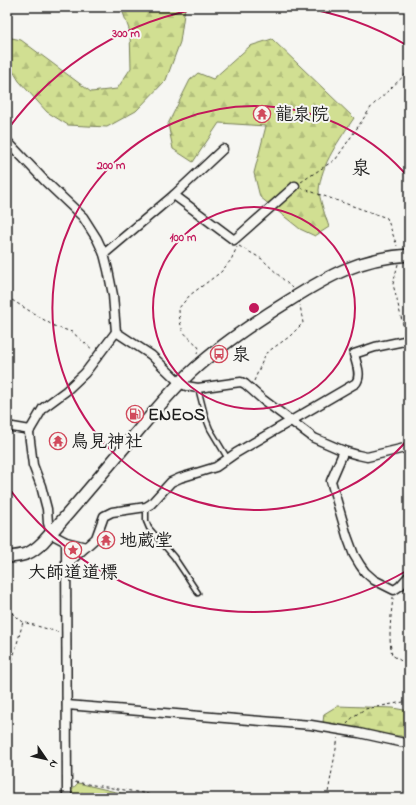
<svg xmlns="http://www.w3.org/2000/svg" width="416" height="805" font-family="'Indie Flower','Klee One',sans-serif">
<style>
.forest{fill:url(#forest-firs);stroke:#767e57}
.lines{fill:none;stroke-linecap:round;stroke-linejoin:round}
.lane-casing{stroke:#1c1c1c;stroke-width:7}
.street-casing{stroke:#1c1c1c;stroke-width:11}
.secondary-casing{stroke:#1c1c1c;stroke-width:14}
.path{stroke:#1c1c1c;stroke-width:1;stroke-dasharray:3 3;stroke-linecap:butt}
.lane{stroke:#f6f6f2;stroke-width:4}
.street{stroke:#f6f6f2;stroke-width:8}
.secondary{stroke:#f6f6f2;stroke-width:11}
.ring{fill:none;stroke:#c2185b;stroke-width:2}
.labels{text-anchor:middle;stroke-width:4;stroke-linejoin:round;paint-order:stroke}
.poi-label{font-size:18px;font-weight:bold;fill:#1c1c1c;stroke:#f6f6f2;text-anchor:start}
.neighbourhood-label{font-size:19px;font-weight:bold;fill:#1c1c1c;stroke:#f6f6f2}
.centre{fill:#c2185b;stroke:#f6f6f2;stroke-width:2}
.ring-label{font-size:12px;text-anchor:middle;font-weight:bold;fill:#c2185b;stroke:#f6f6f2;stroke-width:4;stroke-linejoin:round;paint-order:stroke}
</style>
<defs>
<pattern id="forest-firs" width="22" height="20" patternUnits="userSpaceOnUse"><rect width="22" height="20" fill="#d1df92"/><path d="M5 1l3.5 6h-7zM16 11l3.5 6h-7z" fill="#b3bf7d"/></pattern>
</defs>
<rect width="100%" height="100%" fill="#f6f6f2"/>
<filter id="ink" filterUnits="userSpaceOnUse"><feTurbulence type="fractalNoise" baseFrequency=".025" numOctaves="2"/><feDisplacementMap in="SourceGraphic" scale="8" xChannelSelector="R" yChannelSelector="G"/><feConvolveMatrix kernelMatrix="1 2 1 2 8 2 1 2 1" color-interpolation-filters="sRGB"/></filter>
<g filter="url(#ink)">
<g class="forest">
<polygon points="121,7 185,7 180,42 166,80 136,111 107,127 68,125 47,112 19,81 7,61 7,37 21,40 91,92 117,89 131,68 130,32"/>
<path d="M272,39L354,118C340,139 321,164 319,190C319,198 326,218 329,227L315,236L300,229L260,197L254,173L266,126L219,123L193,162L173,149L168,124L190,80L198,73L213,79L250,46Z"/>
<polygon points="337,706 393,708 409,711 409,741 401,736 332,732 323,722 324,714"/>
<polygon points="78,783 141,798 64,798"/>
</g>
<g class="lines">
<defs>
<g id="lane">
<polyline points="198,388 206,419 210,429 228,459"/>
<polyline points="146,507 146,521 149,528 174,557 198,593"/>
</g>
<g id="street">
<polyline points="7,141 45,181 83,217 97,239 104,254 108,270 113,295 116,332 151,355 180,383 186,386 198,388 233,383 241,382 245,384 262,399 314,438 344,451 358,455 367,457 409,447"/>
<polyline points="174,195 223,149"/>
<polyline points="104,254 174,195 234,240 295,186"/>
<polyline points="7,426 30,430"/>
<polyline points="344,451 331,481 347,536 354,555 360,565 365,572 374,580 394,590 400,586 409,576"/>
<polyline points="66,542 67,798"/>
<polyline points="86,547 66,542 51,534 48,523 47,509 41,486 33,465 29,433 30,430 43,408 66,391 85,373 116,332"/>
<path d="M66,565L96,538L104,516L112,512L146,507L151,504L171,482L180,478L216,467L236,453L356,383C362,375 356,363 354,354L375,347L409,340"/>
<polyline points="67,705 311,725 359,733 409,744"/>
</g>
<path id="secondary" d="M7,557C24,556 31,554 43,542C70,512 96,481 122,450C144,424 165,397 190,373C219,346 253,323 287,302C328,276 359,258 409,255"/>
</defs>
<use href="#lane" class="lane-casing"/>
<use href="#street" class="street-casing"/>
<use href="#secondary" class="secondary-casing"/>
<g class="path">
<polyline points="301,182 336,159 372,106 409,71"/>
<polyline points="301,188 387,218 397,246"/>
<polyline points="239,246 262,259 292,288"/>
<polyline points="398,264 393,284 405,333"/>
<polyline points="7,297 54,326 72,332 93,350"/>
<path d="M197,354L199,348C195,342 187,337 183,331C180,325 179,315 179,308L190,295L221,272L231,260L237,247"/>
<polyline points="254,381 266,353 289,337 303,323 300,305"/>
<path d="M393,597C391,617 388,636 392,655L409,666"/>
<polyline points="7,609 23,622 58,632"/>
<polyline points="7,669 10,669 23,622"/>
<polyline points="347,724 354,716 365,709 409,701"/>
<polyline points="75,782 143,793 161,798"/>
<polyline points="327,798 338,738"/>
</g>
<use href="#lane" class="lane"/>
<use href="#street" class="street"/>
<use href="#secondary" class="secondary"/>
</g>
</g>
<g class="ring">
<circle cx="254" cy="308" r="101"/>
<path d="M409 438A202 202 0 1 1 409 178"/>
<path d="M408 570A304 304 0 0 1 8 487M8 129A304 304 0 0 1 209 7M299 7A304 304 0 0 1 408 46"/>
</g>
<defs>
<symbol id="temple-ring" viewBox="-11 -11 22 22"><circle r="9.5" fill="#f6f6f2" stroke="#d1495b" stroke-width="1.5"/><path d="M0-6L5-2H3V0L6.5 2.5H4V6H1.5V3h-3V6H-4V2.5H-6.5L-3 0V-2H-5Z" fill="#d1495b"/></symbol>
<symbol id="bus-ring" viewBox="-11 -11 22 22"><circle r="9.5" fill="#f6f6f2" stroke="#d1495b" stroke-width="1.5"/><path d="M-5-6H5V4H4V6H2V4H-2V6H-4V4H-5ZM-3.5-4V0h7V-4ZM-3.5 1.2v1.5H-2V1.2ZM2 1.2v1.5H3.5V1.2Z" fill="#d1495b"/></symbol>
<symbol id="fuel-ring" viewBox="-11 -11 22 22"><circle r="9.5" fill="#f6f6f2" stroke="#d1495b" stroke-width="1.5"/><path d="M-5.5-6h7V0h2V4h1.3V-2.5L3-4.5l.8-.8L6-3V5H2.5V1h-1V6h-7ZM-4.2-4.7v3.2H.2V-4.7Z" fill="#d1495b"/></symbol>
<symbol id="sight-ring" viewBox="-11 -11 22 22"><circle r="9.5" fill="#f6f6f2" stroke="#d1495b" stroke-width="1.5"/><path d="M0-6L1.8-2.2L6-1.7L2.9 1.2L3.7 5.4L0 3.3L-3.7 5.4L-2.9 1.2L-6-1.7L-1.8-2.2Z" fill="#d1495b"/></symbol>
</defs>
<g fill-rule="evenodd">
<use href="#temple-ring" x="252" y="104" width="20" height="20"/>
<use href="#bus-ring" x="209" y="344" width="20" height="20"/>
<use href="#fuel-ring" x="125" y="404" width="20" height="20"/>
<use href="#temple-ring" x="48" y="431" width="20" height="20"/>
<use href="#temple-ring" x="96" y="530" width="20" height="20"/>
<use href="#sight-ring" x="63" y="540" width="20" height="20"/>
</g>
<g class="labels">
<g class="poi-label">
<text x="275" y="120">龍泉院</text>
<text x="232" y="360">泉</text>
<text x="148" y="420">ENEOS</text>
<text x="71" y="447">鳥見神社</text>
<text x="119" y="546">地蔵堂</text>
<text x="73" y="578" text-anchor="middle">大師道道標</text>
</g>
<g class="neighbourhood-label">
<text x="361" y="174">泉</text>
</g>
</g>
<circle cx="254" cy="308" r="6" class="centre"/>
<g class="ring-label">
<text x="126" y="37">300 m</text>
<text x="111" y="169">200 m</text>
<text x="183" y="241">100 m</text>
</g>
<rect width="416" height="805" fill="none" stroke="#f6f6f2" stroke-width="24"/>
<rect x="12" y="12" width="392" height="781" fill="none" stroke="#1c1c1c" stroke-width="1.5" filter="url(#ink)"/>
<g transform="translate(46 759) rotate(124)" stroke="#f6f6f2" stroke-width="3" paint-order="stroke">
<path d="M0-3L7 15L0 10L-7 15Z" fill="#1c1c1c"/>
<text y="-6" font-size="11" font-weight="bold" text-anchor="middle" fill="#1c1c1c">N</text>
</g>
</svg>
